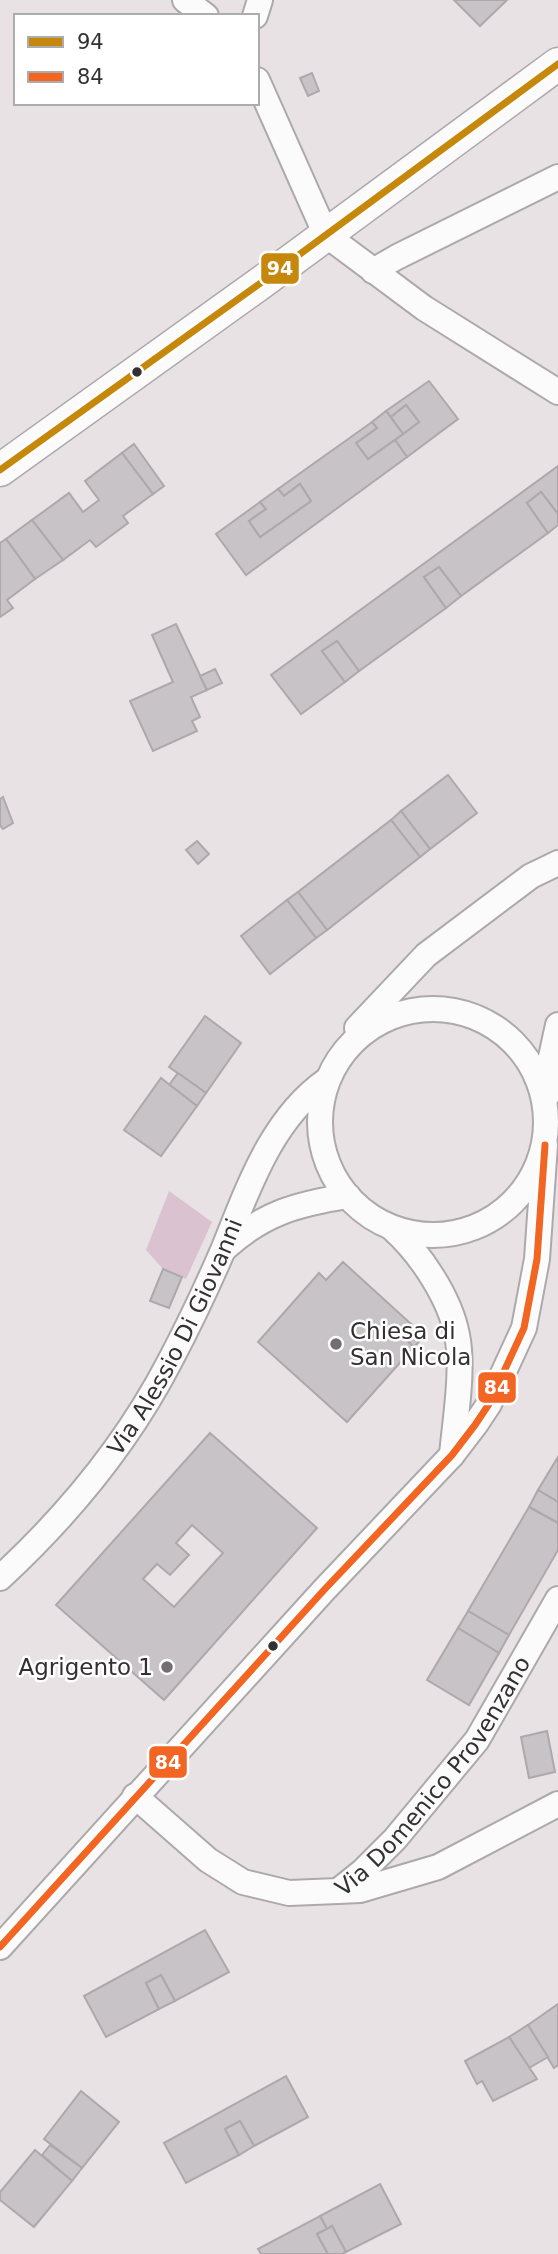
<svg xmlns="http://www.w3.org/2000/svg" width="558" height="2254" font-family="'DejaVu Sans',sans-serif">
<style>
.green{fill:#dac2d1}
.building{fill:#c8c3c6;stroke:#ada9ab;stroke-width:2;fill-rule:evenodd}
.lines{fill:none;stroke-linecap:round;stroke-linejoin:round}
.minor-casing{stroke:#ada9ab;stroke-width:28}
.tertiary-casing{stroke:#ada9ab;stroke-width:35}
.minor{stroke:#fcfbfb;stroke-width:24}
.tertiary{stroke:#fcfbfb;stroke-width:32}
.bus-1-casing{stroke:#fff;stroke-width:12}
.bus-2-casing{stroke:#fff;stroke-width:12}
.bus-1{stroke:#c6880c;stroke-width:7}
.bus-2{stroke:#f26522;stroke-width:7}
.bus-dot{fill:#333032;stroke:#fff;stroke-width:2.5}
.poi-dot{fill:#726e71;stroke:#fff;stroke-width:2.5}
.labels{text-anchor:middle;stroke-width:5;stroke-linejoin:round;paint-order:stroke}
.poi-label{font-size:23px;fill:#333032;stroke:#fff;text-anchor:start}
.street-label{font-size:23px;fill:#333032;stroke:#fff}
.line-badge{stroke:#fff;stroke-width:2.5}
.badge-label{font-size:19px;text-anchor:middle;font-weight:bold;fill:#fff}
</style>
<rect width="100%" height="100%" fill="#e8e2e5"/>
<polygon class="green" points="169,1191 212,1222 186,1279 163,1269 146,1250"/>
<g class="building">
<polygon points="454,0 507,0 480,26"/>
<polygon points="312,73 319,91 308,96 300,78"/>
<polygon points="429,381 458,419 407,457 395,440 419,422 406,405 391,417 386,411"/>
<polygon points="406,405 419,422 403,434 391,417"/>
<polygon points="386,411 403,434 368,459 356,443 377,428 372,422"/>
<polygon points="372,422 377,428 356,443 368,459 395,440 407,457 246,575 216,534 260,502 266,509 249,521 260,537 311,501 300,484 284,496 278,489"/>
<polygon points="134,444 164,486 153,494 122,453"/>
<polygon points="122,453 153,494 123,516 128,523 96,547 90,540 63,560 32,520 69,493 83,512 99,500 85,481"/>
<polygon points="558,466 558,514 541,492 527,503 548,533 461,596 439,567 424,577 446,608 359,671 337,641 322,651 345,682 301,714 271,675"/>
<polygon points="300,484 311,501 260,537 249,521 266,509 260,502 278,489 284,496"/>
<polygon points="541,492 558,514 558,525 548,533 527,503"/>
<polygon points="32,520 63,560 35,579 6,539"/>
<polygon points="6,539 35,579 7,600 13,608 0,617 0,543"/>
<polygon points="439,567 461,596 446,608 424,577"/>
<polygon points="176,624 207,690 191,697 200,717 192,721 197,731 153,751 130,701 173,682 152,635"/>
<polygon points="337,641 359,671 345,682 322,651"/>
<polygon points="215,669 222,683 207,690 200,676"/>
<polygon points="448,775 477,813 430,849 401,811"/>
<polygon points="3,797 13,823 3,829 0,825 0,799"/>
<polygon points="401,811 430,849 420,857 391,820"/>
<polygon points="391,820 420,857 327,930 298,892"/>
<polygon points="197,841 209,854 198,864 186,850"/>
<polygon points="298,892 327,930 316,938 287,900"/>
<polygon points="287,900 316,938 270,974 241,936"/>
<polygon points="205,1016 241,1043 206,1093 169,1067"/>
<polygon points="178,1073 206,1093 197,1106 169,1085"/>
<polygon points="161,1078 197,1106 161,1156 124,1130"/>
<polygon points="343,1262 410,1323 400,1334 414,1347 347,1422 258,1342 319,1273 326,1280"/>
<polygon points="163,1269 182,1277 169,1308 150,1301"/>
<polygon points="410,1323 425,1335 414,1347 400,1334"/>
<path d="M210,1433L317,1528L164,1700L56,1605ZM192,1525L223,1553L174,1607L143,1579L157,1564L170,1575L189,1555L176,1543Z"/>
<polygon points="558,1457 558,1502 538,1490"/>
<polygon points="538,1490 558,1502 558,1523 529,1507"/>
<polygon points="529,1507 558,1523 558,1550 509,1635 468,1611"/>
<polygon points="468,1611 509,1635 499,1653 458,1628"/>
<polygon points="458,1628 499,1653 469,1705 427,1680"/>
<polygon points="547,1731 555,1772 529,1778 521,1737"/>
<polygon points="205,1930 229,1972 175,2001 161,1975 146,1983 159,2009 106,2037 84,1996"/>
<polygon points="161,1975 175,2001 159,2009 146,1983"/>
<polygon points="558,2004 558,2065 554,2068 528,2025"/>
<polygon points="528,2025 548,2057 529,2068 509,2037"/>
<polygon points="509,2037 537,2079 493,2101 482,2081 477,2084 465,2061"/>
<polygon points="286,2076 308,2117 254,2146 240,2121 225,2129 239,2155 186,2183 164,2143"/>
<polygon points="81,2091 119,2122 82,2168 44,2139"/>
<polygon points="240,2121 254,2146 239,2155 225,2129"/>
<polygon points="50,2145 82,2168 72,2181 42,2155"/>
<polygon points="35,2150 72,2181 34,2227 0,2200 0,2192"/>
<polygon points="380,2184 401,2224 346,2252 332,2226 327,2229 320,2216"/>
<polygon points="320,2216 327,2229 317,2234 328,2254 261,2254 258,2249"/>
<polygon points="332,2226 346,2252 342,2254 328,2254 317,2234"/>
</g>
<g class="lines">
<defs>
<g id="minor">
<polyline points="185,0 206,16"/>
<polyline points="255,16 260,0"/>
<polyline points="257,80 326,235 424,308 558,392"/>
<polyline points="373,271 397,257 558,177"/>
<circle cx="433" cy="1122" r="113"/>
<polyline points="357,1028 426,955 531,876 558,863"/>
<polyline points="548,1094 548,1071 558,1025"/>
<path d="M393,1229C420,1253 450,1298 457,1335C464,1368 455,1421 452,1455"/>
<path d="M225,1248C264,1213 297,1204 348,1196"/>
<path id="s1" d="M0,1578C67,1516 128,1442 170,1361C189,1325 207,1287 223,1250C248,1189 271,1119 327,1080"/>
<path id="s2" d="M135,1796L208,1860L243,1882L289,1893L338,1891L363,1871L395,1839L477,1740L558,1599"/>
<polyline points="338,1891 360,1890 438,1867 558,1804"/>
<polyline points="0,1947 324,1590 452,1455 475,1425 489,1404 524,1328 537,1259 545,1145"/>
</g>
<polyline id="tertiary" points="0,470 262,282 558,64"/>
</defs>
<use href="#minor" class="minor-casing"/>
<use href="#tertiary" class="tertiary-casing"/>
<use href="#minor" class="minor"/>
<use href="#tertiary" class="tertiary"/>
<defs>
<polyline id="bus-1" points="0,470 262,282 558,64"/>
<polyline id="bus-2" points="0,1947 324,1590 452,1455 475,1425 489,1404 524,1328 537,1259 545,1145"/>
</defs>
<use href="#bus-1" class="bus-1-casing"/>
<use href="#bus-2" class="bus-2-casing"/>
<use href="#bus-1" class="bus-1"/>
<use href="#bus-2" class="bus-2"/>
</g>
<g class="bus-dot">
<circle cx="137" cy="372" r="6"/>
<circle cx="273" cy="1646" r="6"/>
</g>
<g class="poi-dot">
<circle cx="336" cy="1344" r="7"/>
<circle cx="167" cy="1667" r="7"/>
</g>
<g class="labels">
<g class="poi-label">
<text x="350" y="1339">Chiesa di<tspan x="350" dy="26">San Nicola</tspan></text>
<text x="153" y="1675" text-anchor="end">Agrigento 1</text>
</g>
<g class="street-label">
<text dy="8" stroke="none"><textPath href="#s1" startOffset="301">Via Alessio Di Giovanni</textPath></text>
<text dy="8" stroke="none"><textPath href="#s2" startOffset="385">Via Domenico Provenzano</textPath></text>
</g>
</g>
<g class="line-badge">
<rect x="260" y="252" width="40" height="33" rx="7" fill="#c6880c"/>
<rect x="477" y="1371" width="40" height="33" rx="7" fill="#f26522"/>
<rect x="148" y="1745" width="40" height="34" rx="7" fill="#f26522"/>
</g>
<g class="badge-label">
<text x="280" y="275">94</text>
<text x="497" y="1394">84</text>
<text x="168" y="1769">84</text>
</g>
<rect x="14" y="14" width="245" height="91" fill="#ffffff" stroke="#adacad" stroke-width="2"/>
<rect x="28" y="37" width="35" height="10" fill="#c6880c" stroke="#adacad" stroke-width="2"/>
<text x="77" y="49" font-size="21" fill="#333032">94</text>
<rect x="28" y="72" width="35" height="10" fill="#f26522" stroke="#adacad" stroke-width="2"/>
<text x="77" y="84" font-size="21" fill="#333032">84</text>
</svg>
